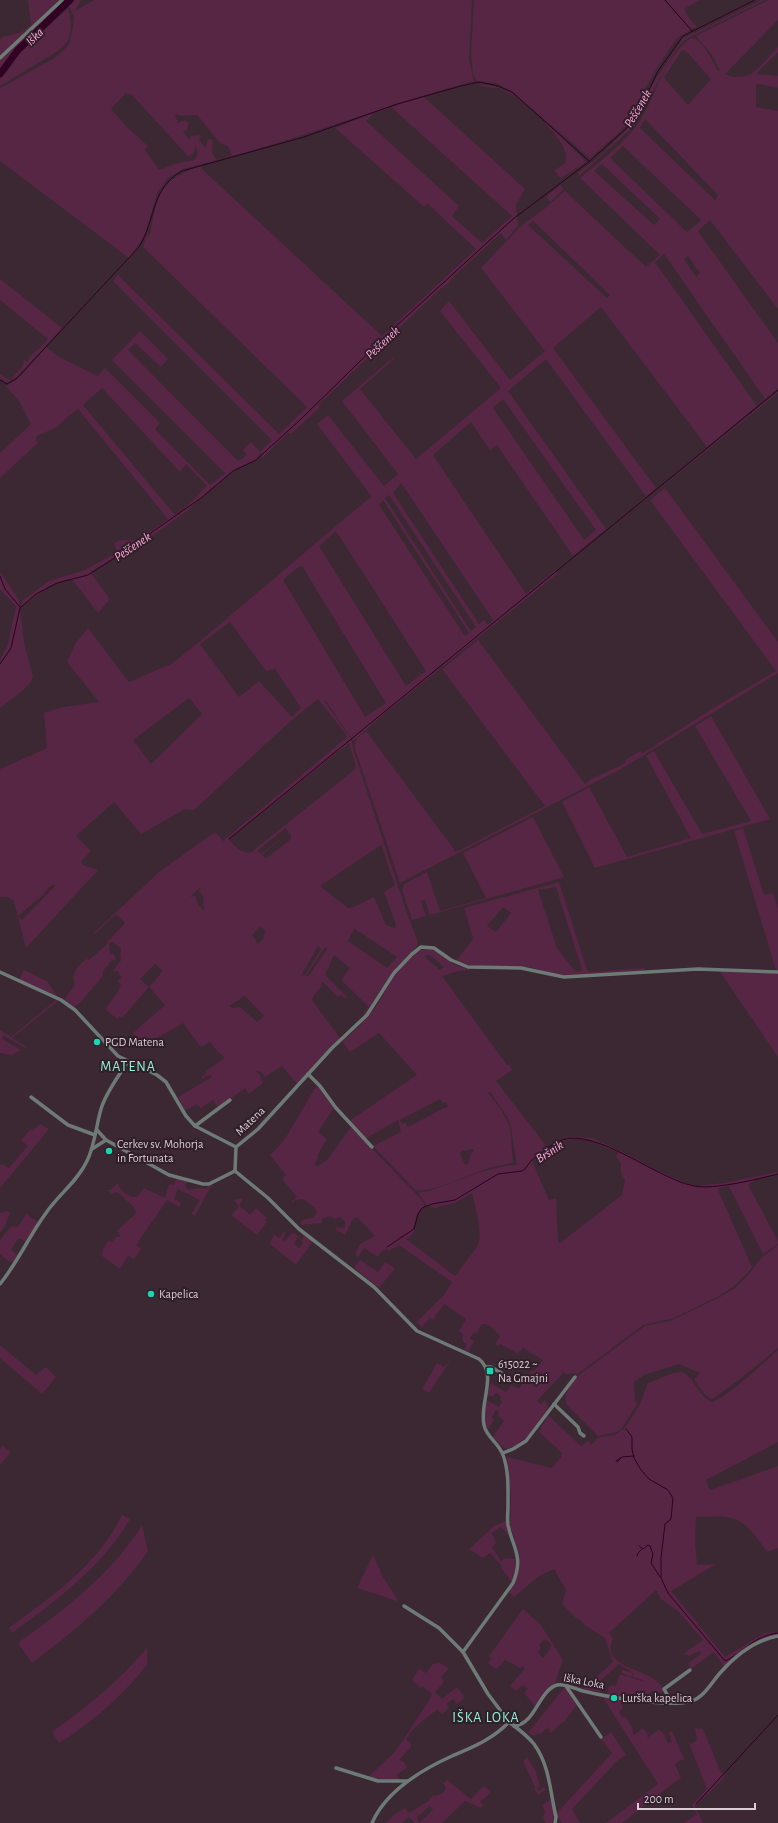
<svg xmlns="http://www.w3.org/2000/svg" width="778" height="1823" font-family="'Alegreya Sans',sans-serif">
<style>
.green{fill:#562644;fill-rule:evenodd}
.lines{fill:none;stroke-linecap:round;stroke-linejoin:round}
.stream{stroke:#310022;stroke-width:1}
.river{stroke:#310022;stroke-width:7}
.street{stroke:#6e7a76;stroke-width:3.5}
.poi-dot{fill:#1bd5b1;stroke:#301e29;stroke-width:1.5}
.labels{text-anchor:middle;stroke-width:4;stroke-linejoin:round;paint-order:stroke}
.poi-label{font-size:12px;fill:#dacdd4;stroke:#301e29;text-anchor:start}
.street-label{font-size:12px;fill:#dacdd4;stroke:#301e29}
.water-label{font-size:13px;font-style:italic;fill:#fea6da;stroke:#301e29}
.quarter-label{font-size:14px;letter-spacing:1px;fill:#91f3d8;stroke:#301e29}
</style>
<rect width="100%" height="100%" fill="#3b2833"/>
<g class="green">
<polygon points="28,0 59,0 0,56 0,39 3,37 22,32 31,25"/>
<path d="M75,0H81L75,11L94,0H472L469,60L474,81C392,103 314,134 232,156L228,146L220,143L197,115L182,116L175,114L178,123L185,120L189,123L187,130L183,131L189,140L191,136L201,135L199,139L204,147L206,146L208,139H211L213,142C211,149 212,154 217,160L183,169L168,178L157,193L145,235L129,258L0,161V88L53,59L63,51L69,44L73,27L74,16L69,6ZM126,93L132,95L188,156L193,154L195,150L194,147L197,149L198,155L194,160L178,163L159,170L145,150L148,146L127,127L111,109Z"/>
<polygon points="474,0 664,0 691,30 677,38 659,65 644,90 632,119 614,137 590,158 511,91 496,83 477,81 473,75 471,53"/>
<polygon points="665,0 700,0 684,9 689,18 697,27 691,29"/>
<polygon points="762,0 765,0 690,37 682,42 673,55 633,127 579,176 578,173 602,154 636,120 652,85 682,39"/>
<path d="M769,0H778V20L725,74C749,86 762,63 778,47V52L756,74L778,76V88L758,84L756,85V107L778,111V309L710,220L698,231L778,343V388L765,399L664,254L655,262L757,406L707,447L601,307L553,348L656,488L646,496L546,359L508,391L606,529L573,556L497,445L490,450L471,422L433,455L526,594L556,570L558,573L390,709L353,741L326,701L325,702L351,739L354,752L407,913L417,939V946L397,967L365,1016L363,1014L369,1007L341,980L350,968L334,955L325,975L347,997L345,998L341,995L338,997L322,981L321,987L314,995L312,1000L340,1038L297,1084L282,1066L265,1077L260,1071H256L262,1078L261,1079L263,1083L249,1094L245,1088L218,1108L213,1100L201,1108L197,1104L185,1110L178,1097L212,1077L210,1074L202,1079L201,1077L207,1073L206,1071L225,1058L218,1052L210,1042L201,1047L183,1023L144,1046L133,1033L165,1005L149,987L122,1018L120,1016L117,1019L105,1009L117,993L121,985L118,981L121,977L118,971H113L121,960L120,955L121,948L112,942L109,943L110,954H114L116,960H112L103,971V976L80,1003L74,1007L65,1001L66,997L75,985C70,974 78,966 86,959L89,960L107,944V942L125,923L116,914L95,934L94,933L159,872L215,832L223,841L347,737L345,733L318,699L293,719L194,810L185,809L141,834L114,802L76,836L91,851L81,862L83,865L98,870L26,948L14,901L8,897H0V769L47,748L44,713L63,707L99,702L67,662L75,644L88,628L129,682L171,664L193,647L362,504L372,497L317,424L328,415L384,486L398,474L342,401L394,357L395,358L360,389L416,459L501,388L440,311L449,301L510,380L545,351L481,268L523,224L543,210L565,191L646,267L660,255L580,178C598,163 628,140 640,121C656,95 665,56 691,38C702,38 713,62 718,71L720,70L712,55L696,36ZM682,50L686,51L711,79L688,105L664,78ZM645,119L718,195L715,200L640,128ZM623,146L701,220L687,232L610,158ZM602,164L660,219L654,225L594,171ZM533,221L610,295L607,298L528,225ZM688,256L700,273L696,277L684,259ZM503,399L596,530L584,540L493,408ZM401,483L493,620L488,625L484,620L479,624L393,493ZM389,495L476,627L471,631L385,498ZM383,500L469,633L465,636L379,505ZM336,531L426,671L406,686L319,546ZM302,566L386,703L365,717L283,580L297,568ZM230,622L266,671L275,669L301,708L292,717L259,681L239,697L203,648L200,644ZM189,698L202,714L151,764L133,740ZM349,743L356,767L353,771L250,853C240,852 235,847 229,839ZM286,828L289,832L261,854L257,851ZM288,833H290L291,839L268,857L265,858L262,855ZM381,845L395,885L384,892L396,924L395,928L386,925L374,897L354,907L348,908L320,886ZM54,884L55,886L22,920L18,916L43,895L49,887ZM201,887L199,891L203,896L204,911L198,904L195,896L190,897ZM260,927L263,928L265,933L263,935L264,938L258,944L252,935ZM354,929H355L397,957L387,968L348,941ZM318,946L321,949L305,975L301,976ZM325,947L327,949L309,976H306ZM155,964L163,971L149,987L140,979ZM245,996L264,1016L257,1022L240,1007L232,1008L229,1006Z"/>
<polygon points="63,1 66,3 15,50 7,64 0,70 0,60"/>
<path d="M68,8C77,42 64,48 38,63C25,71 13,78 0,86V78L7,72L19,54Z"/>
<path d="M478,84L495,86L510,92L553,129L586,162L561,178L554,171L565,163C566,159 567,155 565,151C559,132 522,100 504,90C497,86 484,89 478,84Z"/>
<path d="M424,97L525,189L516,205L518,226L506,240L501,233L454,276L449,283L439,290L319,404V408L291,434L288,433L262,458L260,453L258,457L259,459L236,469L203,496L187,511L145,541L90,572L110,599L98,613L72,579L49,586L22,606V601L49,581L85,570L117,552L114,544C122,537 128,541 137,540L168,519L78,409L66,418L57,427L37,436L36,438L38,443L0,478V453L31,424L19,401L6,386L21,376L46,347L59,357L98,376L105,368L160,423L155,429L210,485L225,473L112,360L140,331L168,359L161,367L135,343L128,350L238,461L247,455L243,450L251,442L260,452L272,440L113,281L117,276L116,273L279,434L307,407L143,247L146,237L150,233C158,194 160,179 201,166L203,170L382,336L476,249L429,205L427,204L424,207L335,128L374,113L366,121L459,206L452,216L482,243L512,216L391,107ZM102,388L180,472L186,464L207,486L185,508L175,515L83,405Z"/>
<polygon points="560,185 564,189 550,202 546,197"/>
<path d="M0,279L62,328L19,375L7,383L0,378V374L9,380H11L23,365L24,360L27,362C29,360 29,358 31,356C36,350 44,346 48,339L0,300Z"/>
<polygon points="778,391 778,393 627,515"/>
<path d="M665,488L778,642V673L621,769L400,883L355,749C354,740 359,736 366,731L456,852L545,806L442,669L478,640L585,784L591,779L626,763L625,760L640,751L642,754L710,710L776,671L650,500Z"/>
<polygon points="0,572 19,600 24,643 33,676 31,682 20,693 0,708 0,661 8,644 16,606 0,589"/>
<polygon points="711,716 770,819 595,868 562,802 589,787 627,857 691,838 646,756 654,751 702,834 751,821 695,726"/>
<polygon points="533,817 564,877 430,915 425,900 421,901 426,916 412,920 402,890 404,884 427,872 440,911 486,898 463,853"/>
<polygon points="743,828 764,895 773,893 778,909 778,970 776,970 734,831"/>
<path d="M559,882L587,970L590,972L644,968L645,970L569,975L552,973L529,967H475L456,961L473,939L464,908ZM556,887L579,960L582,969L580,972L575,971L557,948L538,890ZM503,907L511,913L496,932L487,926Z"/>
<path d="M424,949L435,950L453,964L471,970L458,971L442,976L507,1065H510L512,1070L496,1081L548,1148L563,1139L572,1137L592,1138L624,1153L654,1169L685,1183L696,1186L724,1183L778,1172V1174L755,1180L748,1185L778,1241V1244L763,1254L729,1186L719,1188L718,1190L752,1267L750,1270L733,1287L717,1297L674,1318L643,1325L578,1374L571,1373L568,1375L559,1370L563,1373L537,1401L541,1404L545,1400L549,1409C537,1425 526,1445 506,1449L492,1438L504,1421L498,1415L499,1412L496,1410L492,1417L494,1420L488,1429C482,1421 485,1409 485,1399L499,1407L502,1402L500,1400L501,1396L496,1393L493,1397L487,1395L491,1383L506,1392L511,1385L519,1389L531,1371L533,1372L543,1360L523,1348L518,1354L500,1344L498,1346L495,1344L500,1336C495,1330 489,1323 482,1324L476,1334L474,1332L470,1338L474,1341L468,1352L464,1350L467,1344L463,1342V1334L459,1331L466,1319L444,1304L435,1316L434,1320L430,1318L422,1327L417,1322L444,1295L452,1282L399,1245L389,1251L386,1249L381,1252L378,1257L364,1248L358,1257L355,1255L360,1244L375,1236L357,1217L353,1219L345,1235L335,1229L337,1227L345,1228V1221L339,1217L335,1219L330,1216L322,1219V1223L301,1225V1221L305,1219L313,1218L317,1212L314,1207L303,1199L295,1200L292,1203L291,1202L297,1197L282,1179L286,1175L270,1155L280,1145L286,1137L317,1085L334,1108L318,1132L327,1139L317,1156L318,1158L314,1165L318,1166L327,1160L351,1127L422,1200L425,1207L418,1212L413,1229L415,1232L406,1239L455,1276C458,1273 477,1247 478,1245C483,1231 475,1208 472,1193L455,1203L441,1206L434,1209L431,1206H427L418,1192C427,1193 436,1188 445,1185C468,1177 493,1166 517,1165L511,1127L508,1118L490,1092L488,1093L502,1111L510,1127L513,1162C507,1165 499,1165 492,1167C476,1172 429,1194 415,1190L373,1146L401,1132L398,1120L365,1139L349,1121L417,1075L379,1033L350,1052L342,1041C356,1031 367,1019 377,1005C390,985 400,958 424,949ZM425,955H430L444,967L440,970L426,958ZM440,1099L443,1103L446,1102L448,1106L408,1127L405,1122L402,1124L400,1120ZM577,1139L591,1141L619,1153L616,1156L621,1164V1174L625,1180L622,1195L560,1243L558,1241L556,1198L549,1200L532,1161L563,1141ZM471,1149H474V1151L471,1153L468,1164L465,1165L460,1153L463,1150L466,1151Z"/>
<polygon points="24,970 47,981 58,997 20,980 20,977"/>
<polygon points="720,971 778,974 778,1057 721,973"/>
<polygon points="56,1000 58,1001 12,1038 27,1047 25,1048 3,1035 2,1039 21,1050 12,1055 0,1053 0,1030 11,1037"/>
<polygon points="40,1124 49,1129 0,1188 0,1166 1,1164 9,1168 28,1146 21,1140 31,1129 32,1131"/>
<path d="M176,1178L188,1182L185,1185L188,1190L198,1188L207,1189V1186L214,1185L210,1188L195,1216L191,1214L200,1200L178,1189L174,1199L181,1203L179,1207L167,1200L136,1245L141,1249L134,1259L128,1256L120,1269L102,1256L103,1249L108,1241L112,1242L116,1237H121L117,1231L136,1213L134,1207L117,1192L112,1194L107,1190H111L117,1183C120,1190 128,1198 137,1197L144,1188L165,1198L169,1184L174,1185Z"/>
<polygon points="241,1198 243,1200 239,1205 250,1215 256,1208 267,1218 265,1220 267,1222 257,1235 231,1215 239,1207 234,1200"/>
<polygon points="7,1211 10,1213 5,1226 0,1233 0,1213"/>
<polygon points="26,1214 38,1222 26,1242 19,1238 11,1250 19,1256 14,1262 10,1262 0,1254 0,1240 11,1226 18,1227"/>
<polygon points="284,1231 286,1232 282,1240 285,1241 292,1233 296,1234 298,1237 294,1244 299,1248 303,1243 301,1240 305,1235 313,1241 296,1265 270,1244 274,1234 279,1238"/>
<path d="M778,1245V1348L744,1376L713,1399C704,1397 699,1386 694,1379L700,1373L679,1364L644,1375L634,1382L635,1402L638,1403L621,1429L617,1432L598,1436L566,1404L565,1395L575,1378L645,1326L670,1321L720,1297L735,1288L748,1275L761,1258Z"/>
<polygon points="360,1260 378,1272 385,1262 395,1268 379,1288 354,1268"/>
<polygon points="0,1345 36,1375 46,1367 56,1377 42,1394 0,1358"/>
<path d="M778,1350V1442L706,1480L710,1490L778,1466V1548L767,1552C743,1517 738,1515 696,1517L695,1540L697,1565L716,1564L671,1591L725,1657L765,1633L778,1632V1635C756,1639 741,1652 724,1667L714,1652L691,1669L688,1663L701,1654L699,1651L689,1656L683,1654L703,1640L678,1611L661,1599L656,1590L609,1633L613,1639C598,1671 658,1667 664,1691L661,1693L652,1691L648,1696L638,1698L607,1694L609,1686L616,1685L620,1674L642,1681V1683L643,1680L633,1677V1673L631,1677L621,1673L622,1670L633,1673L619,1664L600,1681L604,1686L601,1692L583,1689L613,1662L605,1638L586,1626L578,1618H576L562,1604L566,1590L554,1569L539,1576L514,1597L509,1593L514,1583L520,1558L510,1525L511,1498L507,1457L552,1468L561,1457L562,1453L539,1432L548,1415L581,1446L589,1440L590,1444H593L597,1438L614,1435L624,1429L640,1404L648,1383L673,1373L682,1372C695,1378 698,1396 712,1402C726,1398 766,1361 778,1350Z"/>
<polygon points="449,1361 450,1361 429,1393 422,1389 437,1363 444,1367"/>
<polygon points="3,1446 11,1452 0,1465 0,1449"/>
<path d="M122,1515L130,1519C102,1567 57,1600 12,1633L9,1628C52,1596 98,1565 122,1515Z"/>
<polygon points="506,1521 511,1538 501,1527 492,1533 496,1543 492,1547 501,1561 505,1558 516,1559 515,1572 512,1582 501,1568 502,1566 490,1553 483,1558 469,1549 494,1526"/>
<path d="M142,1525L148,1551C116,1597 76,1630 32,1663L18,1643C65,1609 111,1575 142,1525Z"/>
<polygon points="373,1555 383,1577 398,1600 397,1601 357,1588"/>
<path d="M523,1609L541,1625L563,1660L555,1683L535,1706L524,1693L528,1688L522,1685L516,1691L510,1686L525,1668L523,1666L520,1668L505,1660L497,1669L494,1668L488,1663L491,1658L489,1656ZM545,1639L551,1644L550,1649L543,1658L538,1652L541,1648L539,1645Z"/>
<path d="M147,1648V1665C122,1696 93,1722 59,1743L52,1732C87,1707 119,1681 147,1648Z"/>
<path d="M440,1663L449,1668L441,1677L444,1682L435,1692L442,1699L457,1687L465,1698L457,1704L453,1699L446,1704L449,1708L442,1714L437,1710C426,1718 413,1727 406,1739L411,1744V1747L399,1760L404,1762L407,1768L397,1774L399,1780H382L368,1777L395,1752L430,1699L432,1694L422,1686L421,1688L412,1680L419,1669L426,1673L433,1664Z"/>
<polygon points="564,1688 566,1688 577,1705 563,1723 562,1722 552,1732 549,1733 550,1730 548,1727 541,1734 538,1733 535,1736 528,1733"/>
<polygon points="602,1696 619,1698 623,1708 619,1712 622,1718 625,1716 633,1729 632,1731 634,1735 643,1728 648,1735 647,1738 660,1729 661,1732 663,1732 668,1743 672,1742 669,1733 672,1731 684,1759 675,1764 681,1778 679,1779 622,1823 606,1823 658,1784"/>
<polygon points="697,1728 699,1730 701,1728 704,1731 721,1773 725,1774 722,1780 695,1806 703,1823 684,1823 697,1814 692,1805 707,1789 689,1743 691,1744 697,1740 695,1729"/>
<polygon points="611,1732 626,1755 617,1761 572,1809 580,1823 562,1823 556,1814 612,1753 601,1739"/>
<polygon points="527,1757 535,1770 540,1785 537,1788 539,1791 544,1787 546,1790 538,1795 534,1789 535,1787 523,1761"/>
<path d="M447,1780L471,1799L484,1786L491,1792L480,1802L483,1805L481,1808L465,1801L442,1823H415L409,1817L402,1823H386L395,1814L405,1808L409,1813L430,1800L429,1799L434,1795L436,1796L443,1793L446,1788L443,1783ZM430,1806L433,1810L419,1823L417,1817Z"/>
<polygon points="551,1799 554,1815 552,1823 546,1823 543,1818 545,1812 542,1805"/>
</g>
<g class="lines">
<g class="stream">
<polyline points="665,0 692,31"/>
<path d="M0,380L7,384L16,379L139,247C156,219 151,188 182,171L304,137L397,104L461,86L479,82L489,84L498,86L512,92L589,161"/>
<polyline points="0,576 5,589 20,607"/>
<polyline points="0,664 11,648 20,608 36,594 57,583 88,575 119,555 201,498 233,471 256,460 301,419 396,326 513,219 590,161 629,126 636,117 658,71 683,36 755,0"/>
<polyline points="229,839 778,390"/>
<path d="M387,1247L414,1229L418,1214L422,1208L432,1204L455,1200L498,1174L522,1171C527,1169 528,1163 532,1160C540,1153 552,1144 562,1140C597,1128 657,1179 694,1186C714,1190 758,1179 778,1174"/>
<path d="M626,1429L632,1437V1449L634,1458L641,1470L649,1479L668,1490L673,1498L671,1519L665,1524L661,1558V1578L668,1593L725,1661C744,1653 752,1636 778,1633"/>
<polyline points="616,1461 622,1457 634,1456"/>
<polyline points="617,1462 621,1458"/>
<polyline points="639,1546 643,1549 648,1545 650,1546 653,1554 651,1563 660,1577"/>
<polyline points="637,1556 638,1553 642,1549"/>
<polyline points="696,1804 778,1715"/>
</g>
<polyline class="river" points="0,74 18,50 70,0"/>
<g class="street">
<polyline points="0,58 62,0"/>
<polyline points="0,972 61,1000 75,1010 118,1056 157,1075 166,1082 186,1116 195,1126 236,1147"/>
<polyline points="308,1074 320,1086 336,1108 372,1147"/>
<polyline points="31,1097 68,1125 95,1135"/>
<polyline points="195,1126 230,1100"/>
<polyline points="97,1130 106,1140 169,1175 203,1184 209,1184 235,1171"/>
<path d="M236,1147L235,1171L268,1198L299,1229L374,1287L417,1331L479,1359C498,1374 479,1403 484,1425C486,1437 499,1443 503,1455C509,1471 508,1490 508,1506C508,1512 507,1519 508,1525C513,1549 524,1556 513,1583L463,1652L488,1694L509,1722C493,1739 473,1747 452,1756C421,1770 386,1791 372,1823"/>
<polyline points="236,1147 258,1129 332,1048 367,1015 394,973 412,954 421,947 434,948 451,960 468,967 521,968 564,977 698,969 778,972"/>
<polyline points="92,1149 106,1140"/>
<path d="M0,1284C18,1262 29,1236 46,1213C59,1194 77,1182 87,1161C95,1145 96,1126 101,1109C106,1092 119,1076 128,1061"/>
<polyline points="486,1367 491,1367 510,1378"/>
<polyline points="554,1404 578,1427 580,1433 584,1436"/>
<polyline points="503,1453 513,1449 526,1441 575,1377"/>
<polyline points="404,1606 439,1628 463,1652"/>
<polyline points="566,1686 601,1737"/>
<polyline points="669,1703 669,1698 664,1689 690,1670"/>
<path d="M509,1722C518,1729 527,1735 534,1744C550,1766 550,1792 556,1817L555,1823"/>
<path d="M514,1726C536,1724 538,1691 557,1685C564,1683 576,1689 583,1691C608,1697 669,1708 692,1701C704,1697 712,1682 720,1673C735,1656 755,1640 778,1636"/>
<polyline points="336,1768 378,1781 407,1781"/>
</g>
</g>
<g class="poi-dot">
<circle cx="97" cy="1042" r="4"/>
<circle cx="109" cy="1151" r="4"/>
<circle cx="151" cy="1294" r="4"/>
<rect x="486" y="1367" width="8" height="8" rx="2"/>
<circle cx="614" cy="1698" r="4"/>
</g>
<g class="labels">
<g class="poi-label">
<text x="105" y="1046">PGD Matena</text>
<text x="117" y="1148">Cerkev sv. Mohorja<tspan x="117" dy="14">in Fortunata</tspan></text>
<text x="159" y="1298">Kapelica</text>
<text x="498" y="1368">615022 ~<tspan x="498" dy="14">Na Gmajni</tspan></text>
<text x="622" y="1702">Lurška kapelica</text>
</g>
<g class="street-label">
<text transform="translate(250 1121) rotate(-44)" y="4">Matena</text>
<text transform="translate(584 1681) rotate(11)" y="4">Iška Loka</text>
</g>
<g class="water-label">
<text transform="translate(34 36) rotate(-44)" y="5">Iška</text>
<text transform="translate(637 108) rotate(-59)" y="5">Peščenek</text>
<text transform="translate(382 342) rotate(-43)" y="5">Peščenek</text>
<text transform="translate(132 546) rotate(-34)" y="5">Peščenek</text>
<text transform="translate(549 1151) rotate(-33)" y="5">Bršnik</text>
</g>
<g class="quarter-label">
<text x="128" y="1071">MATENA</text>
<text x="486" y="1722">IŠKA LOKA</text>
</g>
</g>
<path d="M638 1803v6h117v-6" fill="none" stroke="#dacdd4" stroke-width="2"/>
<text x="644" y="1803" font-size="12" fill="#dacdd4" stroke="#301e29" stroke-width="3" paint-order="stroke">200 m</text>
</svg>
